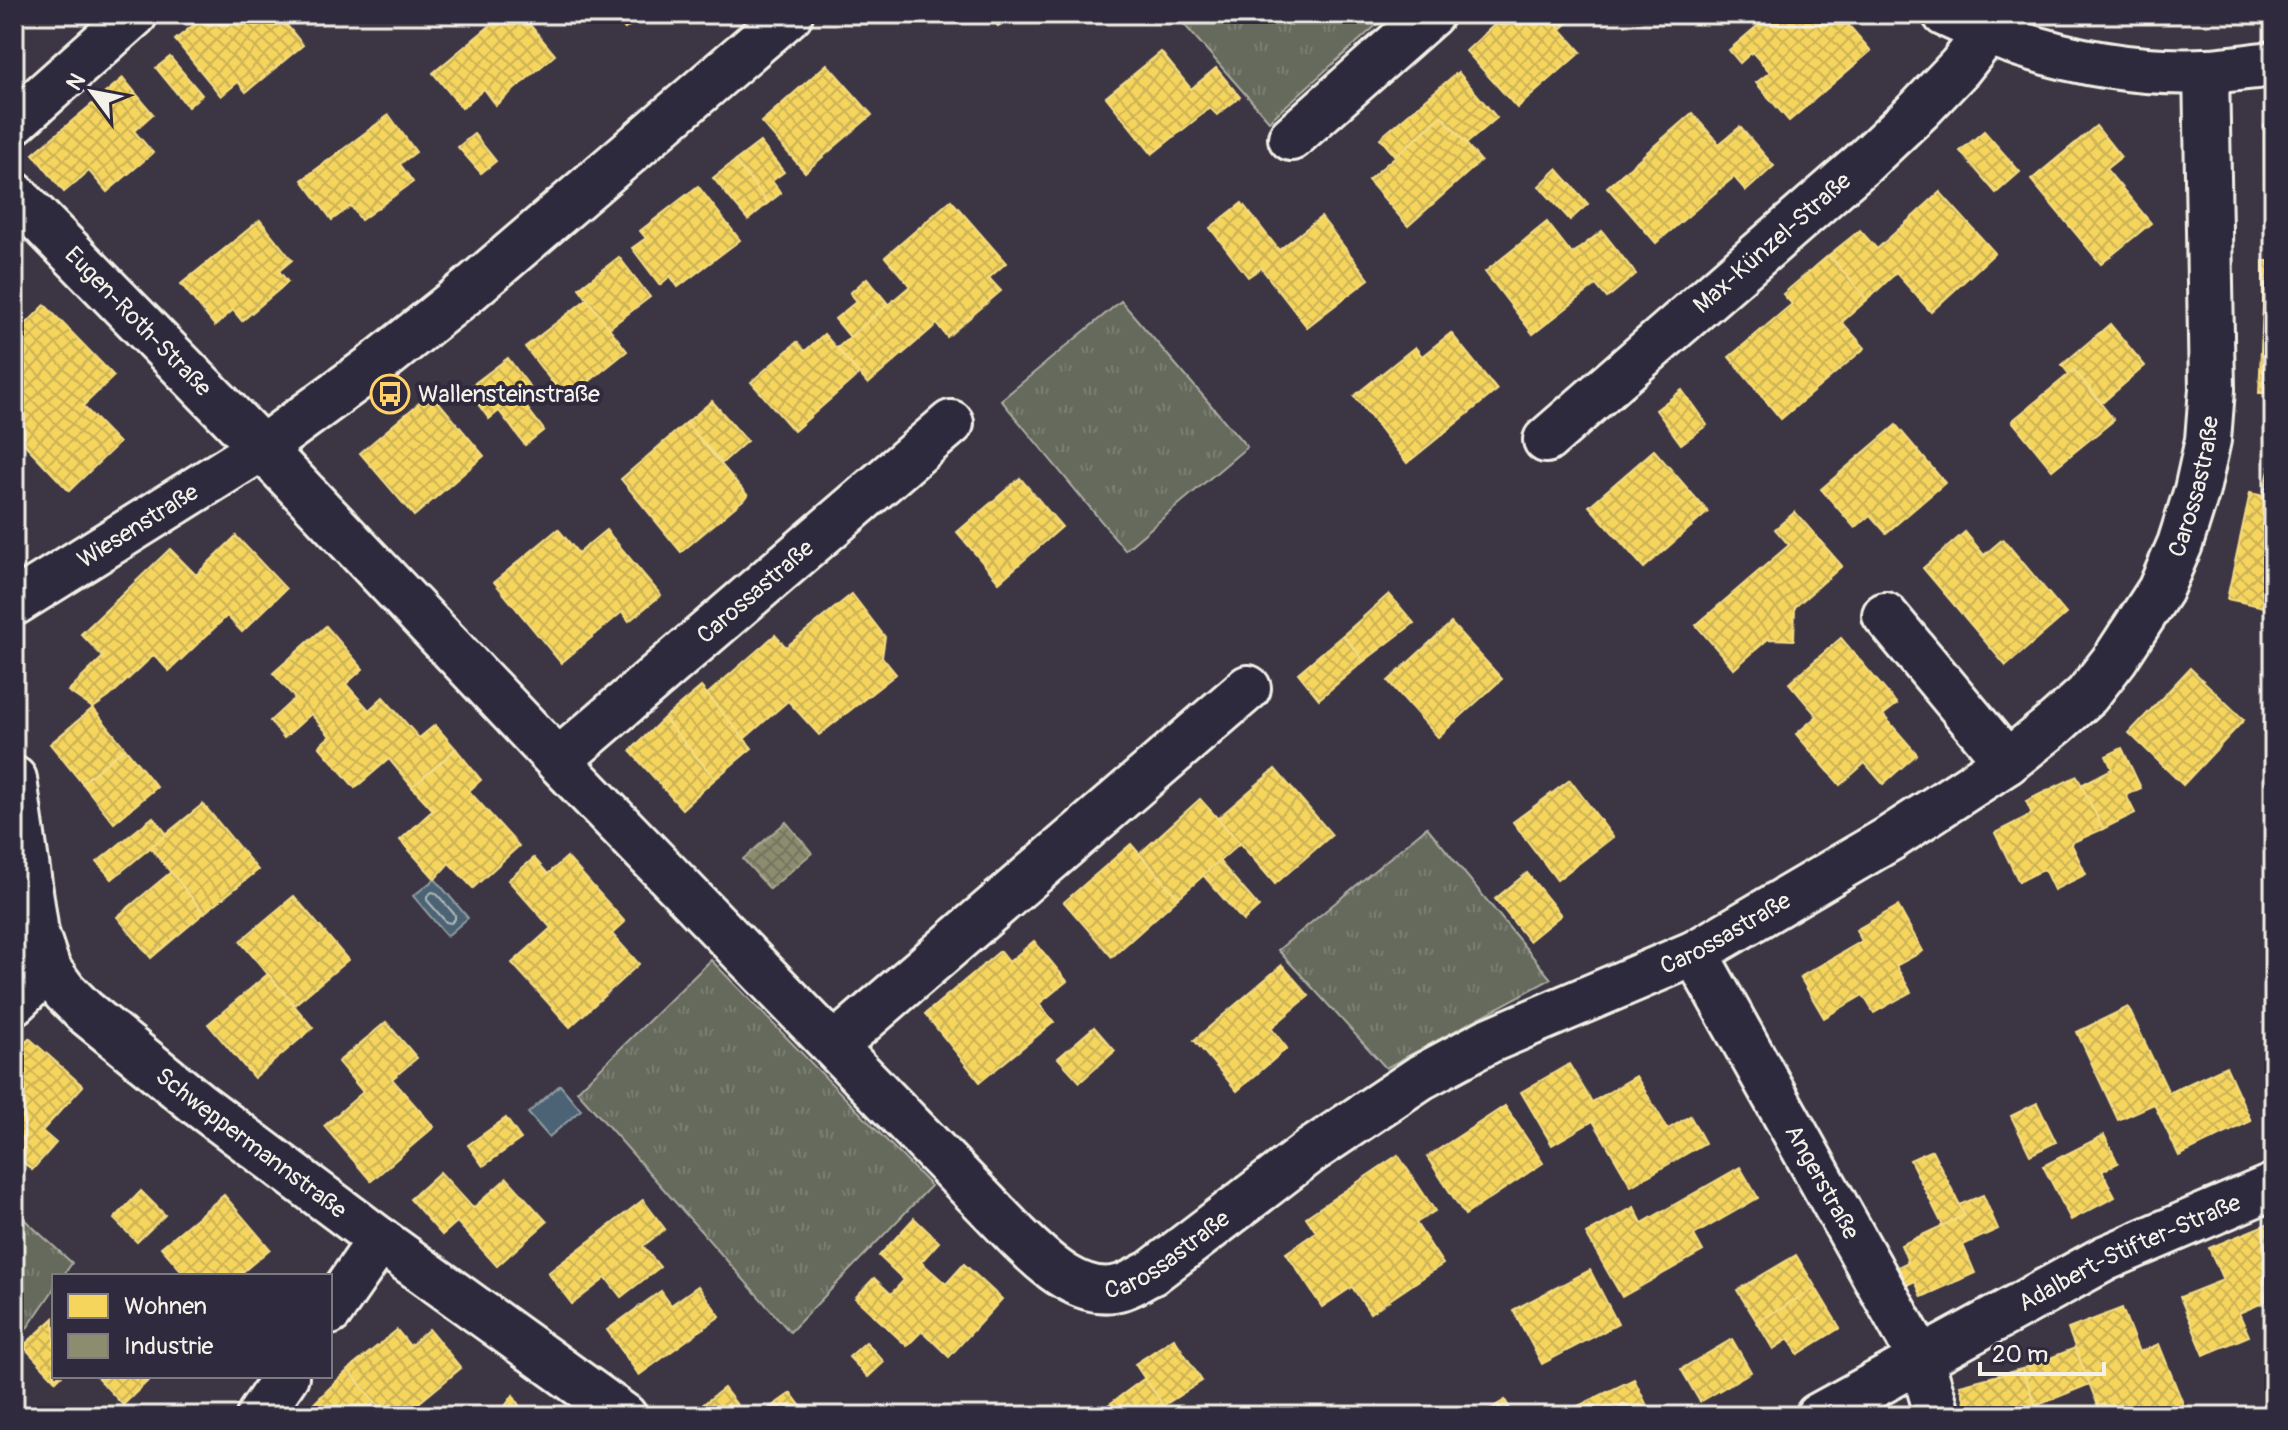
<svg xmlns="http://www.w3.org/2000/svg" width="2288" height="1430" font-family="Pangolin,sans-serif">
<style>
.grass{fill:url(#grass-tufts);stroke:#acaea2;stroke-width:2}
.water{fill:#4b6474;stroke:#8f9ca2;stroke-width:2}
.homes{fill:url(#homes-cross-hatch);stroke:#f5dd86;stroke-width:2}
.industry{fill:url(#industry-cross-hatch);stroke:#abaa93;stroke-width:2}
.lines{fill:none;stroke-linecap:round;stroke-linejoin:round}
.shore{stroke:#b0b9ba;stroke-width:2}
.minor-casing{stroke:#f4f1e8;stroke-width:50}
.minor{stroke:#2f2a3d;stroke-width:44}
.labels{text-anchor:middle;stroke-width:8;stroke-linejoin:round;paint-order:stroke}
.street-label{font-size:24px;fill:#f4f1e8;stroke:#2f2a3d}
.poi-label{font-size:24px;fill:#f4f1e8;stroke:#2f2a3d;text-anchor:start}
</style>
<defs>
<pattern id="grass-tufts" width="24" height="20" patternUnits="userSpaceOnUse" patternTransform="scale(2)"><rect width="24" height="20" fill="#656a5c"/><path d="M3 7l-1-3M5 7V3M7 7l1-3M15 17l-1-3M17 17v-4M19 17l1-3" fill="none" stroke="#7c8073"/></pattern>
<pattern id="homes-cross-hatch" width="8" height="8" patternUnits="userSpaceOnUse" patternTransform="scale(2)"><rect width="8" height="8" fill="#f6d55c"/><path d="M0 0l8 8M0 8l8-8" fill="none" stroke="#cbb256"/></pattern>
<pattern id="industry-cross-hatch" width="8" height="8" patternUnits="userSpaceOnUse" patternTransform="scale(2)"><rect width="8" height="8" fill="#8c8c6e"/><path d="M0 0l8 8M0 8l8-8" fill="none" stroke="#757460"/></pattern>
</defs>
<rect width="100%" height="100%" fill="#3c3543"/>
<filter id="ink" filterUnits="userSpaceOnUse"><feTurbulence type="fractalNoise" baseFrequency=".0125" numOctaves="2"/><feDisplacementMap in="SourceGraphic" scale="16" xChannelSelector="R" yChannelSelector="G"/><feConvolveMatrix kernelMatrix="1 2 1 2 8 2 1 2 1" color-interpolation-filters="sRGB"/></filter>
<g filter="url(#ink)">
<g class="grass">
<polygon points="1175,14 1374,14 1381,21 1269,121"/>
<polygon points="1121,301 1247,447 1125,550 1001,400"/>
<polygon points="1427,827 1551,979 1386,1068 1278,950"/>
<polygon points="711,960 931,1186 790,1332 577,1091"/>
<polygon points="14,1210 72,1263 63,1276 54,1276 54,1289 14,1347"/>
</g>
<g class="water">
<polygon points="435,879 468,918 447,936 413,896"/>
<polygon points="560,1085 581,1110 549,1137 528,1113"/>
</g>
<g class="homes">
<polygon points="14,14 30,14 17,26 14,22"/>
<polygon points="207,14 278,14 303,45 246,92 238,82 221,96 175,40"/>
<polygon points="504,14 521,14 555,55 496,105 484,89 462,108 433,73"/>
<polygon points="613,14 644,14 625,29"/>
<polygon points="988,14 1012,14 998,26"/>
<polygon points="1506,14 1547,14 1581,52 1517,108 1466,51"/>
<polygon points="1547,14 1578,14 1561,29"/>
<polygon points="1771,14 1797,14 1801,19 1807,14 1839,14 1871,51 1789,121 1756,83 1770,72 1752,52 1740,63 1729,50"/>
<polygon points="1161,52 1191,89 1216,68 1240,97 1217,115 1210,108 1152,154 1106,97"/>
<polygon points="170,57 202,95 188,107 156,68"/>
<polygon points="827,64 872,115 805,172 761,122"/>
<polygon points="1458,72 1497,118 1466,144 1442,116 1395,156 1380,138"/>
<polygon points="123,78 153,114 134,131 153,153 107,192 89,171 64,192 33,154"/>
<polygon points="1692,113 1719,144 1740,127 1774,166 1746,191 1734,177 1656,243 1607,187"/>
<polygon points="389,115 416,152 400,164 413,182 361,220 351,206 332,220 302,180"/>
<polygon points="1442,116 1481,161 1408,226 1368,180"/>
<polygon points="2264,125 2274,125 2274,194 2265,194"/>
<polygon points="2096,126 2121,157 2106,169 2151,223 2101,264 2031,180"/>
<polygon points="1984,131 2020,172 1996,193 1960,151"/>
<polygon points="474,134 496,161 481,173 458,147"/>
<polygon points="760,142 784,172 772,181 781,193 768,203 735,161"/>
<polygon points="735,161 768,203 748,220 713,178"/>
<polygon points="1557,169 1588,204 1570,220 1539,186"/>
<polygon points="698,186 740,240 678,287 670,276 660,285 632,248 646,238 640,231"/>
<polygon points="1940,192 1995,253 1931,312 1896,273 1867,300 1829,255 1860,230 1877,249"/>
<polygon points="951,200 1006,263 989,278 1001,291 947,337 937,324 868,384 837,348 910,286 885,257"/>
<polygon points="1242,203 1279,250 1321,217 1369,279 1307,327 1261,268 1248,277 1210,228"/>
<polygon points="260,220 292,260 279,271 288,282 242,321 233,310 215,326 181,284"/>
<polygon points="1547,222 1572,254 1602,231 1636,274 1607,298 1596,285 1533,334 1485,272"/>
<polygon points="1829,255 1867,300 1842,322 1865,348 1781,419 1729,357 1792,304 1783,294"/>
<polygon points="619,257 650,297 609,328 579,288"/>
<rect x="2263" y="261" width="11" height="46"/>
<polygon points="867,278 888,304 850,337 835,319 857,301 850,293"/>
<polygon points="587,299 627,351 566,400 525,347"/>
<polygon points="45,305 114,376 83,406 119,443 69,491 14,433 14,374 25,363 14,352 14,336"/>
<polygon points="2263,307 2274,307 2274,393 2259,393"/>
<polygon points="2110,324 2145,366 2102,403 2074,370 2069,374 2062,365"/>
<polygon points="1451,333 1497,390 1407,463 1354,396 1415,347 1422,356"/>
<polygon points="824,334 859,374 794,431 751,382 797,342 805,351"/>
<polygon points="508,358 530,387 518,396 544,430 525,445 499,411 489,419 467,389"/>
<polygon points="2074,370 2114,420 2052,470 2012,421"/>
<polygon points="1682,390 1707,425 1681,444 1656,410"/>
<polygon points="431,393 484,456 414,516 360,453"/>
<polygon points="712,401 747,441 722,463 686,423"/>
<polygon points="686,423 748,496 681,552 621,479"/>
<polygon points="1896,425 1945,483 1886,533 1870,515 1855,528 1821,489"/>
<polygon points="1654,450 1708,512 1644,568 1589,506"/>
<polygon points="2271,462 2274,463 2274,498 2263,496"/>
<polygon points="1020,478 1062,527 999,582 957,532"/>
<polygon points="2250,493 2274,498 2274,609 2227,599"/>
<polygon points="1795,512 1842,566 1795,607 1794,640 1768,639 1734,669 1696,625 1789,545 1775,529"/>
<polygon points="558,529 578,553 606,530 661,595 629,621 622,612 561,663 494,582"/>
<polygon points="1965,532 1984,555 2003,539 2066,614 2006,666 1923,568"/>
<polygon points="236,536 286,589 242,632 227,616 169,671 154,655 109,697 93,708 68,691 103,657 81,634 170,549 196,575"/>
<polygon points="852,594 885,637 882,657 896,674 819,735 788,701 744,739 706,695 775,635 786,647"/>
<polygon points="1389,594 1414,623 1364,661 1343,635"/>
<polygon points="1451,623 1502,679 1438,737 1388,681"/>
<polygon points="326,626 363,669 346,684 369,710 383,697 419,738 435,725 456,749 412,787 389,759 355,788 319,746 330,736 311,714 284,738 270,721 295,698 273,673"/>
<polygon points="1343,635 1364,661 1319,699 1298,673"/>
<polygon points="1841,638 1897,704 1883,715 1917,754 1883,784 1865,763 1840,785 1796,734 1817,716 1789,683"/>
<polygon points="2190,668 2244,720 2183,785 2129,733"/>
<polygon points="701,687 752,748 715,779 664,718"/>
<polygon points="93,708 125,748 82,783 50,744"/>
<polygon points="664,718 715,779 682,809 630,751"/>
<polygon points="125,748 157,787 114,823 82,783"/>
<polygon points="2122,748 2141,788 2126,795 2135,813 2103,829 2081,785 2112,769 2106,756"/>
<polygon points="456,749 481,780 469,791 519,846 473,888 449,863 435,879 400,840 433,810 412,787"/>
<polygon points="1275,769 1332,835 1275,884 1218,818"/>
<polygon points="2077,776 2103,829 2071,843 2086,874 2054,890 2044,869 2019,882 1995,833 2032,814 2026,801"/>
<polygon points="1570,780 1613,837 1557,880 1513,822"/>
<polygon points="1200,799 1240,843 1178,898 1139,854"/>
<polygon points="203,804 258,870 204,913 150,847"/>
<polygon points="153,817 167,834 112,879 97,862"/>
<polygon points="1131,844 1178,898 1112,957 1064,902"/>
<polygon points="567,857 625,922 612,934 639,964 570,1027 512,963 551,928 508,880 534,858 548,874"/>
<polygon points="1219,861 1259,907 1243,921 1203,875"/>
<polygon points="171,872 204,913 151,958 117,917"/>
<polygon points="1527,873 1561,915 1529,941 1495,899"/>
<polygon points="294,896 348,960 294,1005 240,941"/>
<polygon points="1898,906 1923,951 1896,966 1911,992 1874,1013 1863,995 1824,1018 1800,977 1862,941 1856,930"/>
<polygon points="1034,941 1067,981 1039,1004 1054,1022 980,1082 925,1014 1000,951 1009,962"/>
<polygon points="1282,965 1309,996 1271,1028 1287,1048 1237,1091 1194,1040"/>
<polygon points="268,974 313,1028 254,1078 208,1024"/>
<polygon points="2128,1007 2169,1093 2226,1066 2251,1121 2179,1156 2154,1104 2118,1120 2077,1032"/>
<polygon points="386,1022 417,1058 392,1079 434,1127 371,1181 324,1126 363,1092 338,1062"/>
<polygon points="1094,1027 1115,1051 1080,1082 1058,1058"/>
<polygon points="29,1038 83,1086 42,1131 56,1143 32,1170 14,1154 14,1055"/>
<polygon points="1569,1064 1592,1102 1636,1076 1668,1129 1690,1116 1705,1143 1631,1186 1593,1121 1552,1145 1521,1092"/>
<polygon points="2037,1103 2056,1142 2030,1155 2011,1116"/>
<polygon points="1505,1106 1543,1163 1465,1215 1427,1157"/>
<polygon points="506,1118 521,1139 483,1166 468,1145"/>
<polygon points="2104,1135 2118,1163 2102,1171 2115,1197 2071,1220 2043,1166"/>
<polygon points="1932,1150 1965,1215 1943,1226 1910,1160"/>
<polygon points="1398,1155 1435,1211 1416,1223 1443,1264 1370,1313 1352,1287 1322,1307 1286,1253 1316,1232 1306,1217"/>
<polygon points="1740,1167 1758,1198 1694,1235 1703,1251 1622,1297 1586,1234 1634,1207 1642,1223"/>
<polygon points="440,1172 473,1208 507,1178 547,1222 497,1266 457,1222 442,1235 410,1199"/>
<polygon points="141,1191 165,1215 137,1242 114,1219"/>
<polygon points="224,1195 270,1249 238,1276 186,1276 161,1247"/>
<polygon points="1983,1195 1998,1229 1963,1245 1975,1273 1922,1297 1915,1281 1907,1285 1898,1267 1908,1262 1901,1245 1965,1215 1959,1205"/>
<polygon points="643,1200 665,1229 643,1246 660,1267 621,1297 606,1278 572,1304 548,1273"/>
<polygon points="914,1218 939,1242 921,1262 946,1284 964,1264 1002,1299 949,1357 922,1331 907,1346 855,1298 874,1278 891,1294 904,1280 879,1256"/>
<polygon points="2274,1221 2274,1298 2239,1313 2249,1336 2204,1355 2180,1297 2223,1280 2209,1248"/>
<polygon points="1796,1255 1816,1288 1757,1322 1737,1290"/>
<polygon points="1590,1270 1618,1324 1542,1364 1513,1310"/>
<polygon points="698,1286 720,1316 639,1375 607,1330 661,1291 671,1305"/>
<polygon points="1816,1288 1840,1328 1798,1354 1789,1339 1773,1349 1757,1322"/>
<polygon points="2122,1308 2139,1352 2159,1344 2188,1416 2102,1416 2068,1329"/>
<polygon points="54,1318 54,1376 61,1376 56,1381 23,1346"/>
<polygon points="429,1329 461,1368 403,1416 387,1416 348,1370 397,1330 410,1346"/>
<polygon points="1174,1338 1202,1381 1163,1406 1135,1364"/>
<polygon points="1732,1339 1751,1372 1700,1402 1681,1369"/>
<polygon points="866,1342 884,1362 868,1377 849,1357"/>
<polygon points="2075,1348 2090,1384 2036,1406 2022,1369"/>
<polygon points="2022,1369 2039,1416 1969,1416 1960,1385"/>
<polygon points="348,1370 375,1402 363,1416 301,1416"/>
<polygon points="96,1376 153,1376 123,1405"/>
<polygon points="1145,1378 1170,1416 1097,1416 1096,1414"/>
<polygon points="1634,1379 1652,1416 1578,1416 1574,1408"/>
<polygon points="724,1388 738,1406 725,1416 701,1416 696,1410"/>
<polygon points="791,1393 808,1416 758,1416"/>
<polygon points="513,1395 525,1416 498,1416"/>
<polygon points="1505,1400 1514,1416 1479,1416"/>
</g>
<polygon class="industry" points="786,822 812,853 770,889 743,859"/>
<g class="lines">
<polygon class="shore" points="432,892 436,893 455,915 455,919 451,923 446,922 427,900 427,896"/>
<defs>
<g id="minor">
<path d="M1945,14C2027,53 2116,75 2207,71C2229,70 2252,66 2274,64"/>
<polyline points="14,122 135,14"/>
<polyline points="1291,138 1431,14"/>
<path id="s1" d="M14,194L262,448L558,761L1017,1236C1043,1261 1081,1300 1122,1287C1132,1284 1142,1277 1151,1273L1312,1150L1421,1077L1488,1041L1695,953L1889,839L2007,762L2056,723L2087,695L2115,659L2160,590L2180,544L2197,490L2208,440L2212,389L2206,71"/>
<path id="s2" d="M1546,440L1862,164L1920,109L1960,67L1986,34V14"/>
<path id="s3" d="M14,603L262,448L374,366L469,290L790,14"/>
<polyline points="1885,615 2007,762"/>
<path id="s4" d="M558,761L951,423"/>
<path id="s5" d="M14,779L36,933L48,969L65,992L84,1011L197,1103L380,1240L624,1416"/>
<path id="s6" d="M1695,953L1921,1359L1938,1416"/>
<polyline points="14,1002 48,969"/>
<polyline points="835,1045 1248,688"/>
<polyline points="330,1312 380,1240"/>
<polyline points="259,1416 286,1376"/>
<path id="s7" d="M1818,1416L2106,1258L2274,1186"/>
</g>
</defs>
<use href="#minor" class="minor-casing"/>
<use href="#minor" class="minor"/>
</g>
</g>
<defs>
<symbol id="bus-ring" viewBox="-11 -11 22 22"><circle r="9.5" fill="#2f2a3d" stroke="#ffd166" stroke-width="1.5"/><path d="M-5-6H5V4H4V6H2V4H-2V6H-4V4H-5ZM-3.5-4V0h7V-4ZM-3.5 1.2v1.5H-2V1.2ZM2 1.2v1.5H3.5V1.2Z" fill="#ffd166"/></symbol>
</defs>
<g fill-rule="evenodd">
<use href="#bus-ring" x="368" y="372" width="44" height="44"/>
</g>
<g class="labels">
<g class="street-label">
<text dy="8" stroke="none"><textPath href="#s2" startOffset="300">Max-Künzel-Straße</textPath></text>
<text dy="8" stroke="none"><textPath href="#s1" startOffset="178">Eugen-Roth-Straße</textPath></text>
<text dy="8" stroke="none"><textPath href="#s1" startOffset="2944">Carossastraße</textPath></text>
<text dy="8" stroke="none"><textPath href="#s3" startOffset="146">Wiesenstraße</textPath></text>
<text dy="8" stroke="none"><textPath href="#s4" startOffset="260">Carossastraße</textPath></text>
<text dy="8" stroke="none"><textPath href="#s1" startOffset="2272">Carossastraße</textPath></text>
<text dy="8" stroke="none"><textPath href="#s5" startOffset="462">Schweppermannstraße</textPath></text>
<text dy="8" stroke="none"><textPath href="#s6" startOffset="262">Angerstraße</textPath></text>
<text dy="8" stroke="none"><textPath href="#s1" startOffset="1624">Carossastraße</textPath></text>
<text dy="8" stroke="none"><textPath href="#s7" startOffset="352">Adalbert-Stifter-Straße</textPath></text>
</g>
<g class="poi-label">
<text x="418" y="402">Wallensteinstraße</text>
</g>
</g>
<rect width="2288" height="1430" fill="none" stroke="#2f2a3d" stroke-width="48"/>
<rect x="24" y="24" width="2240" height="1382" fill="none" stroke="#f4f1e8" stroke-width="3" filter="url(#ink)"/>
<rect x="52" y="1274" width="280" height="104" fill="#2f2a3d" stroke="#7e7a81" stroke-width="2"/>
<rect x="68" y="1294" width="40" height="24" fill="#f6d55c" stroke="#7e7a81" stroke-width="2"/>
<text x="124" y="1314" font-size="24" fill="#f4f1e8">Wohnen</text>
<rect x="68" y="1334" width="40" height="24" fill="#8c8c6e" stroke="#7e7a81" stroke-width="2"/>
<text x="124" y="1354" font-size="24" fill="#f4f1e8">Industrie</text>
<g transform="translate(92 92) rotate(302)" stroke="#2f2a3d" stroke-width="6" paint-order="stroke">
<path d="M0-6L14 30L0 20L-14 30Z" fill="#f4f1e8"/>
<text y="-12" font-size="22" font-weight="bold" text-anchor="middle" fill="#f4f1e8">N</text>
</g>
<path d="M1980 1362v12h124v-12" fill="none" stroke="#f4f1e8" stroke-width="4"/>
<text x="1992" y="1362" font-size="24" fill="#f4f1e8" stroke="#2f2a3d" stroke-width="6" paint-order="stroke">20 m</text>
</svg>
